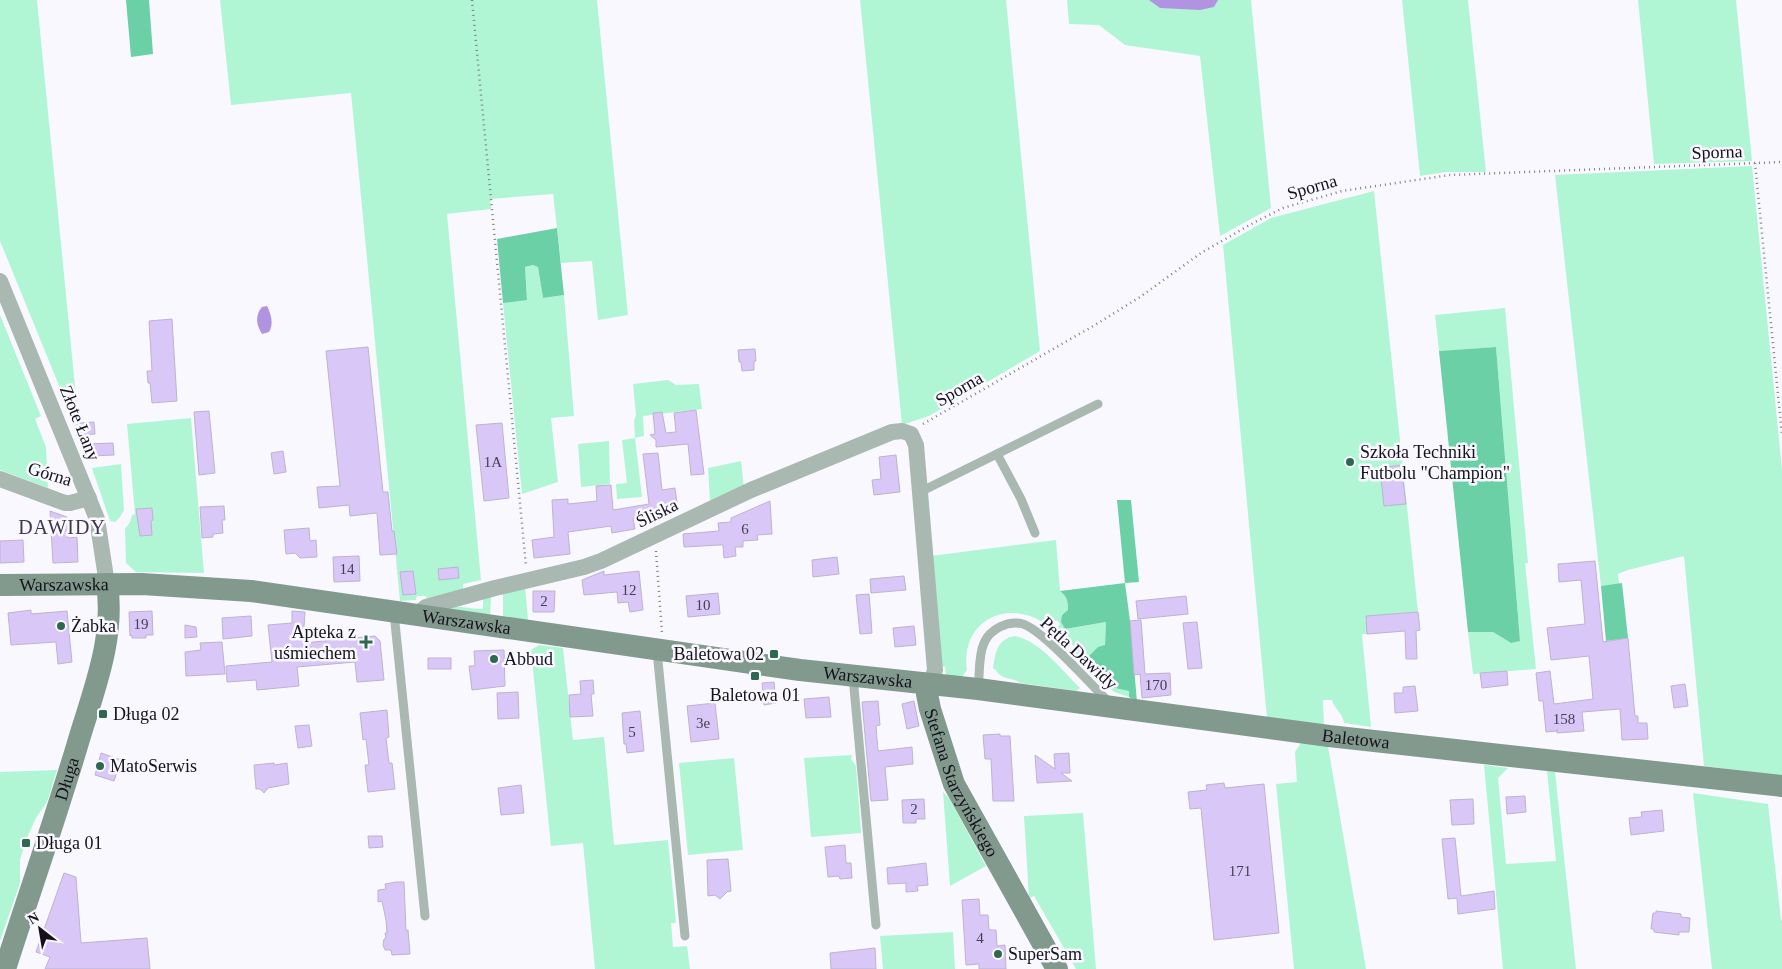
<svg xmlns="http://www.w3.org/2000/svg" width="1782" height="969" font-family="Georgia,serif">
<style>
.green{fill:#b0f6d5}
.forest{fill:#6cd0a6}
.water{fill:#b194e1}
.building{fill:#d8c7f7;stroke:#bdb3d1}
.lines{fill:none;stroke-linecap:round;stroke-linejoin:round}
.path{stroke:#807e86;stroke-width:2.5;stroke-dasharray:1 4;stroke-linecap:butt}
.lane{stroke:#a9b8b1;stroke-width:9}
.street{stroke:#a9b8b1;stroke-width:16}
.secondary{stroke:#82998e;stroke-width:22}
.poi-dot{fill:#2e6850;stroke:#faf8ff;stroke-width:2}
.labels{text-anchor:middle;stroke-width:5;stroke-linejoin:round;paint-order:stroke}
.number-label{font-size:15px;fill:#453e52}
.street-label{font-size:18px;fill:#14111b;stroke:#faf8ff}
.poi-label{font-size:18px;fill:#14111b;stroke:#faf8ff;text-anchor:start}
.quarter-label{font-size:20px;letter-spacing:1px;fill:#3e354e;stroke:#faf8ff}
</style>
<rect width="100%" height="100%" fill="#faf8ff"/>
<g class="green">
<polygon points="0,0 37,0 80,437 0,241"/>
<polygon points="220,0 597,0 628,315 598,320 592,261 561,263 553,194 490,199 491,209 447,214 481,580 463,584 463,592 427,600 426,596 417,596 416,600 400,601 351,93 231,105"/>
<polygon points="860,0 1006,0 1040,351 929,416 902,425"/>
<polygon points="1067,0 1251,0 1271,208 1220,236 1200,56 1125,45 1099,25 1069,24"/>
<polygon points="1402,0 1468,0 1486,172 1446,172 1420,176"/>
<polygon points="1638,0 1736,0 1752,161 1654,164"/>
<polygon points="1752,166 1782,470 1782,776 1704,766 1684,556 1628,570 1618,574 1619,584 1601,586 1555,175"/>
<path d="M1374,191L1418,612L1366,616L1367,634H1362L1371,727L1344,723C1343,713 1334,709 1332,700H1323L1324,725L1267,718L1223,245L1271,218Z"/>
<polygon points="533,265 538,267 543,298 564,295 574,416 551,418 558,482 522,494 503,303 527,299 525,267"/>
<polygon points="1505,308 1528,563 1525,563 1536,669 1473,674 1468,632 1493,632 1511,643 1520,641 1496,347 1439,351 1435,315"/>
<polygon points="0,315 41,416 35,419 46,447 48,488 0,470"/>
<polygon points="668,380 676,385 699,384 702,409 643,416 644,436 635,438 642,497 617,499 616,484 627,483 622,440 635,438 634,421 636,416 633,384"/>
<polygon points="191,418 204,573 136,572 126,563 125,529 130,522 132,515 135,514 127,424"/>
<polygon points="609,441 610,484 581,487 578,444"/>
<polygon points="741,461 744,488 710,501 708,468"/>
<polygon points="121,464 124,510 120,517 115,522 110,521 92,468"/>
<path d="M1056,540L1060,591C1067,597 1068,600 1068,610L1062,615L1065,629L1106,622L1105,645L1129,691V697L1114,692L1073,651L1076,648L1065,638L1062,640L1053,632L1060,624L1057,620L1050,627C1043,623 1037,618 1030,616C992,604 961,631 967,670L962,677L946,675L945,667L941,666L931,556Z"/>
<polygon points="525,586 528,620 503,617 503,592"/>
<path d="M483,597L491,598L490,616L438,607C452,604 468,609 483,609Z"/>
<path d="M1015,636C1039,640 1063,671 1080,688L1076,691L1020,683C1011,676 1003,682 995,669H993C995,653 997,639 1015,636Z"/>
<polygon points="539,645 563,648 573,740 604,737 614,845 668,840 676,923 671,923 673,947 687,946 690,969 595,969 583,843 551,846 531,650"/>
<polygon points="1301,743 1328,746 1366,969 1294,969 1276,784 1297,782 1295,752"/>
<polygon points="852,755 851,759 856,766 861,833 811,837 804,758"/>
<polygon points="734,758 743,850 688,855 679,763"/>
<polygon points="1484,765 1508,768 1498,778 1506,864 1556,861 1547,771 1555,772 1576,969 1503,969"/>
<polygon points="57,770 47,802 36,818 26,840 20,860 20,883 0,941 0,772"/>
<polygon points="943,792 949,798 986,866 950,886"/>
<polygon points="1693,793 1768,804 1781,920 1782,921 1782,969 1712,969"/>
<polygon points="1083,813 1096,969 1076,969 1034,896 1029,898 1024,816"/>
<polygon points="953,932 955,969 883,969 880,936"/>
</g>
<g class="forest">
<polygon points="126,0 149,0 153,54 131,57"/>
<polygon points="557,228 564,295 543,298 538,267 533,265 525,267 527,300 503,303 497,239"/>
<polygon points="1496,347 1520,641 1511,643 1493,632 1468,632 1439,351"/>
<path d="M1117,500H1131L1139,582L1125,583L1130,621L1137,702L1129,697V691L1111,687L1086,659L1098,647L1105,645L1106,622L1065,629L1061,622L1062,615L1068,610C1068,600 1067,597 1060,591L1125,583Z"/>
<polygon points="1622,583 1628,638 1606,641 1601,586"/>
</g>
<g class="water">
<polygon points="1149,0 1218,0 1214,7 1200,10 1160,8"/>
<path d="M267,306C271,314 274,324 269,332L262,334C256,325 255,315 262,307Z"/>
</g>
<g class="building">
<polygon points="172,319 177,401 152,403 150,383 148,383 147,371 152,371 149,321"/>
<polygon points="368,347 383,492 388,492 392,531 394,531 397,554 380,555 377,513 350,516 349,505 319,508 317,487 340,486 326,351"/>
<polygon points="755,349 756,361 754,361 754,370 742,371 741,362 739,362 738,350"/>
<polygon points="696,410 704,474 691,475 688,444 656,447 656,440 650,435 655,434 653,413 662,412 666,433 676,432 674,413"/>
<polygon points="209,411 215,473 199,475 194,412"/>
<polygon points="94,422 95,434 81,435 80,423"/>
<polygon points="502,423 509,498 484,501 476,425"/>
<polygon points="113,443 114,455 90,456 89,444"/>
<polygon points="283,451 286,472 274,474 271,453"/>
<polygon points="658,453 662,490 675,488 678,510 633,518 635,529 612,533 611,526 568,532 570,554 534,558 532,540 554,537 552,500 568,499 568,504 597,501 596,486 611,485 613,510 649,504 643,454"/>
<polygon points="896,455 900,492 874,495 872,480 881,479 879,457"/>
<polygon points="1401,465 1406,504 1384,506 1380,468"/>
<polygon points="770,501 772,534 757,535 758,540 743,541 743,547 735,547 736,556 724,558 723,545 720,545 684,547 683,534 719,531 718,523 731,522 731,518"/>
<polygon points="224,506 225,520 222,520 223,533 213,534 213,537 202,538 200,507"/>
<polygon points="152,508 153,520 151,521 152,535 140,536 136,509"/>
<polygon points="50,511 67,517 68,538 77,537 78,562 53,563"/>
<polygon points="309,528 310,541 316,540 317,557 300,558 295,553 286,554 284,530"/>
<polygon points="23,540 24,562 0,563 0,541"/>
<polygon points="359,556 360,581 334,582 333,557"/>
<polygon points="837,557 839,574 813,577 812,560"/>
<polygon points="1595,561 1603,642 1628,638 1635,716 1638,716 1638,723 1647,723 1648,739 1622,740 1620,709 1582,712 1584,731 1557,733 1557,729 1557,731 1546,732 1543,701 1539,701 1536,673 1550,671 1554,704 1593,699 1589,656 1551,660 1547,628 1585,624 1581,580 1559,582 1558,564"/>
<polygon points="458,567 459,578 439,580 438,569"/>
<polygon points="413,571 416,594 403,595 400,572"/>
<polygon points="604,571 604,575 639,571 643,610 630,612 628,602 618,603 617,592 584,595 582,580"/>
<polygon points="904,576 906,590 871,593 870,579"/>
<polygon points="533,591 555,591 554,612 533,612"/>
<polygon points="718,593 720,614 688,617 686,596"/>
<polygon points="869,594 872,633 860,634 856,595"/>
<polygon points="1186,596 1188,614 1138,619 1136,601"/>
<polygon points="31,610 31,614 67,611 72,662 58,664 56,642 11,645 8,613"/>
<polygon points="152,611 153,635 146,635 146,638 132,638 132,635 130,636 129,612"/>
<polygon points="292,611 305,612 303,643 375,636 380,641 384,680 357,682 355,662 297,667 299,686 257,690 256,680 227,682 226,666 272,662 268,625 292,623"/>
<polygon points="1418,612 1420,630 1416,631 1417,659 1406,659 1405,631 1367,634 1366,616"/>
<polygon points="251,616 252,636 223,639 222,618"/>
<polygon points="1141,620 1145,674 1170,673 1171,695 1142,698 1140,674 1134,675 1130,621"/>
<polygon points="1197,622 1202,668 1188,669 1183,623"/>
<polygon points="185,625 196,627 197,637 185,638"/>
<polygon points="914,626 916,645 895,647 893,628"/>
<polygon points="222,642 225,674 186,676 185,652 201,650 200,643"/>
<polygon points="504,650 505,686 472,690 469,666 475,666 474,651"/>
<rect x="428" y="658" width="23" height="11"/>
<polygon points="1507,671 1508,685 1482,688 1480,673"/>
<polygon points="593,680 594,694 591,694 593,716 570,717 569,695 581,694 580,681"/>
<polygon points="774,682 776,703 764,705 762,683"/>
<polygon points="1685,684 1688,706 1674,708 1671,686"/>
<polygon points="1415,686 1418,711 1395,713 1394,693 1403,693 1403,687"/>
<polygon points="518,692 519,718 498,719 497,693"/>
<polygon points="829,697 831,717 806,718 804,699"/>
<polygon points="878,701 880,725 876,726 878,751 912,747 913,764 885,767 888,800 871,801 862,702"/>
<polygon points="914,701 919,726 907,729 902,704"/>
<polygon points="715,703 719,739 691,742 687,706"/>
<polygon points="387,710 389,737 386,738 389,763 392,763 395,789 368,792 365,765 369,765 366,739 363,740 360,713"/>
<polygon points="640,711 644,751 627,753 626,744 624,744 622,713"/>
<polygon points="309,725 312,746 298,748 295,726"/>
<polygon points="1000,734 1000,736 1010,736 1014,801 993,801 991,759 985,759 983,735"/>
<polygon points="101,753 121,760 114,781 95,775"/>
<polygon points="1069,753 1070,773 1061,773 1072,781 1037,783 1035,755 1055,769 1054,754"/>
<polygon points="274,763 274,765 287,763 289,784 268,788 264,793 260,789 256,789 254,765"/>
<polygon points="1224,783 1225,788 1264,784 1279,933 1214,940 1201,808 1190,809 1188,792 1207,790 1206,785"/>
<polygon points="521,785 524,813 501,815 498,788"/>
<polygon points="1525,796 1526,812 1507,814 1506,797"/>
<polygon points="924,799 925,819 916,819 916,823 903,823 902,800"/>
<polygon points="1473,799 1474,824 1452,825 1450,800"/>
<polygon points="1662,810 1664,831 1631,835 1629,818 1642,817 1641,812"/>
<polygon points="368,836 382,836 383,847 369,848"/>
<polygon points="1455,838 1461,896 1494,891 1495,909 1458,914 1457,898 1448,899 1442,839"/>
<polygon points="845,845 846,863 851,863 852,878 840,879 839,876 828,877 825,847"/>
<polygon points="728,859 731,891 727,892 720,899 715,895 708,896 707,860"/>
<polygon points="926,863 928,885 917,886 918,891 906,892 906,883 888,884 887,868"/>
<polygon points="64,873 76,877 81,943 147,938 150,969 45,969 50,957 36,952"/>
<polygon points="396,882 404,882 406,931 408,930 410,954 392,955 391,950 385,950 383,945 384,939 386,938 385,933 387,933 386,920 382,901 378,902 378,890 386,889 385,884"/>
<polygon points="979,899 980,915 988,915 989,930 996,930 997,946 1005,945 1006,969 979,969 979,964 966,965 962,900"/>
<polygon points="1656,911 1681,914 1681,917 1690,918 1689,932 1679,932 1679,935 1654,932 1654,929 1651,929 1653,913 1656,913"/>
<polygon points="875,948 876,969 831,969 830,953"/>
</g>
<g class="lines">
<g class="path">
<polyline points="472,0 526,566"/>
<polyline points="1755,163 1782,435"/>
<polyline points="923,424 1095,325 1140,297 1201,253 1255,222 1283,208 1342,191 1450,175 1782,162"/>
<polyline points="656,551 662,633"/>
</g>
<g class="lane">
<polyline points="997,454 1021,499 1035,533"/>
<polyline points="920,492 1098,404"/>
<polyline points="394,613 425,916"/>
<polyline points="657,651 685,936"/>
<polyline points="853,677 876,925"/>
<path d="M978,689C980,675 978,656 984,643C990,629 1008,620 1023,624C1044,631 1090,684 1109,702"/>
</g>
<g class="street">
<polyline points="0,281 97,519 107,584"/>
<polyline points="0,479 65,503 70,503 89,498"/>
<polyline points="415,616 426,607 495,588 584,567 601,561 751,490 892,432 902,431 911,434 916,445 935,670 930,685"/>
</g>
<g class="secondary">
<path id="s1" d="M0,585L142,584L251,591L800,670L978,689L1329,736L1782,786"/>
<path id="s2" d="M930,685L927,694L930,709L954,784L1057,969"/>
<path id="s3" d="M5,969C30,891 57,814 80,736C95,687 115,636 107,584"/>
</g>
</g>
<g class="poi-dot">
<circle cx="1350" cy="462" r="5"/>
<circle cx="61" cy="626" r="5"/>
<path d="M363.5 634.5h5v5h5v5h-5v5h-5v-5h-5v-5h5z"/>
<rect x="769" y="649" width="10" height="10" rx="2.5"/>
<circle cx="494" cy="659" r="5"/>
<rect x="750" y="671" width="10" height="10" rx="2.5"/>
<rect x="98" y="709" width="10" height="10" rx="2.5"/>
<circle cx="100" cy="766" r="5"/>
<rect x="21" y="838" width="10" height="10" rx="2.5"/>
<circle cx="998" cy="954" r="5"/>
</g>
<g class="labels">
<g class="number-label">
<text x="493" y="467">1A</text>
<text x="745" y="534">6</text>
<text x="347" y="574">14</text>
<text x="629" y="595">12</text>
<text x="544" y="606">2</text>
<text x="703" y="610">10</text>
<text x="141" y="629">19</text>
<text x="1156" y="690">170</text>
<text x="1564" y="724">158</text>
<text x="703" y="728">3e</text>
<text x="632" y="737">5</text>
<text x="914" y="814">2</text>
<text x="1240" y="876">171</text>
<text x="980" y="943">4</text>
</g>
<g class="street-label">
<text transform="translate(1717 152) rotate(-2)" y="6">Sporna</text>
<text transform="translate(1312 187) rotate(-16)" y="6">Sporna</text>
<text transform="translate(959 389) rotate(-30)" y="6">Sporna</text>
<text transform="translate(80 423) rotate(68)" y="6">Złote Łany</text>
<text transform="translate(50 474) rotate(17)" y="6">Górna</text>
<text transform="translate(657 513) rotate(-26)" y="6">Śliska</text>
<text dy="6" stroke="none"><textPath href="#s1" startOffset="64">Warszawska</textPath></text>
<text dy="6" stroke="none"><textPath href="#s1" startOffset="469">Warszawska</textPath></text>
<text transform="translate(1079 653) rotate(43)" y="6">Pętla Dawidy</text>
<text dy="6" stroke="none"><textPath href="#s1" startOffset="874">Warszawska</textPath></text>
<text dy="6" stroke="none"><textPath href="#s1" startOffset="1366">Baletowa</textPath></text>
<text dy="6" stroke="none"><textPath href="#s3" startOffset="200">Długa</textPath></text>
<text dy="6" stroke="none"><textPath href="#s2" startOffset="105">Stefana Starzyńskiego</textPath></text>
</g>
<g class="poi-label">
<text x="1360" y="458">Szkoła Techniki<tspan x="1360" dy="21">Futbolu "Champion"</tspan></text>
<text x="71" y="632">Żabka</text>
<text x="356" y="638" text-anchor="end">Apteka z<tspan x="356" dy="21">uśmiechem</tspan></text>
<text x="764" y="660" text-anchor="end">Baletowa 02</text>
<text x="504" y="665">Abbud</text>
<text x="755" y="701" text-anchor="middle">Baletowa 01</text>
<text x="113" y="720">Długa 02</text>
<text x="110" y="772">MatoSerwis</text>
<text x="36" y="849">Długa 01</text>
<text x="1008" y="960">SuperSam</text>
</g>
<g class="quarter-label">
<text x="62" y="534">DAWIDY</text>
</g>
</g>
<g transform="translate(40 929) rotate(329)" stroke="#faf8ff" stroke-width="4" paint-order="stroke">
<path d="M0-4L9 19L0 12L-9 19Z" fill="#14111b"/>
<text y="-8" font-size="14" font-weight="bold" text-anchor="middle" fill="#14111b">N</text>
</g>
</svg>
